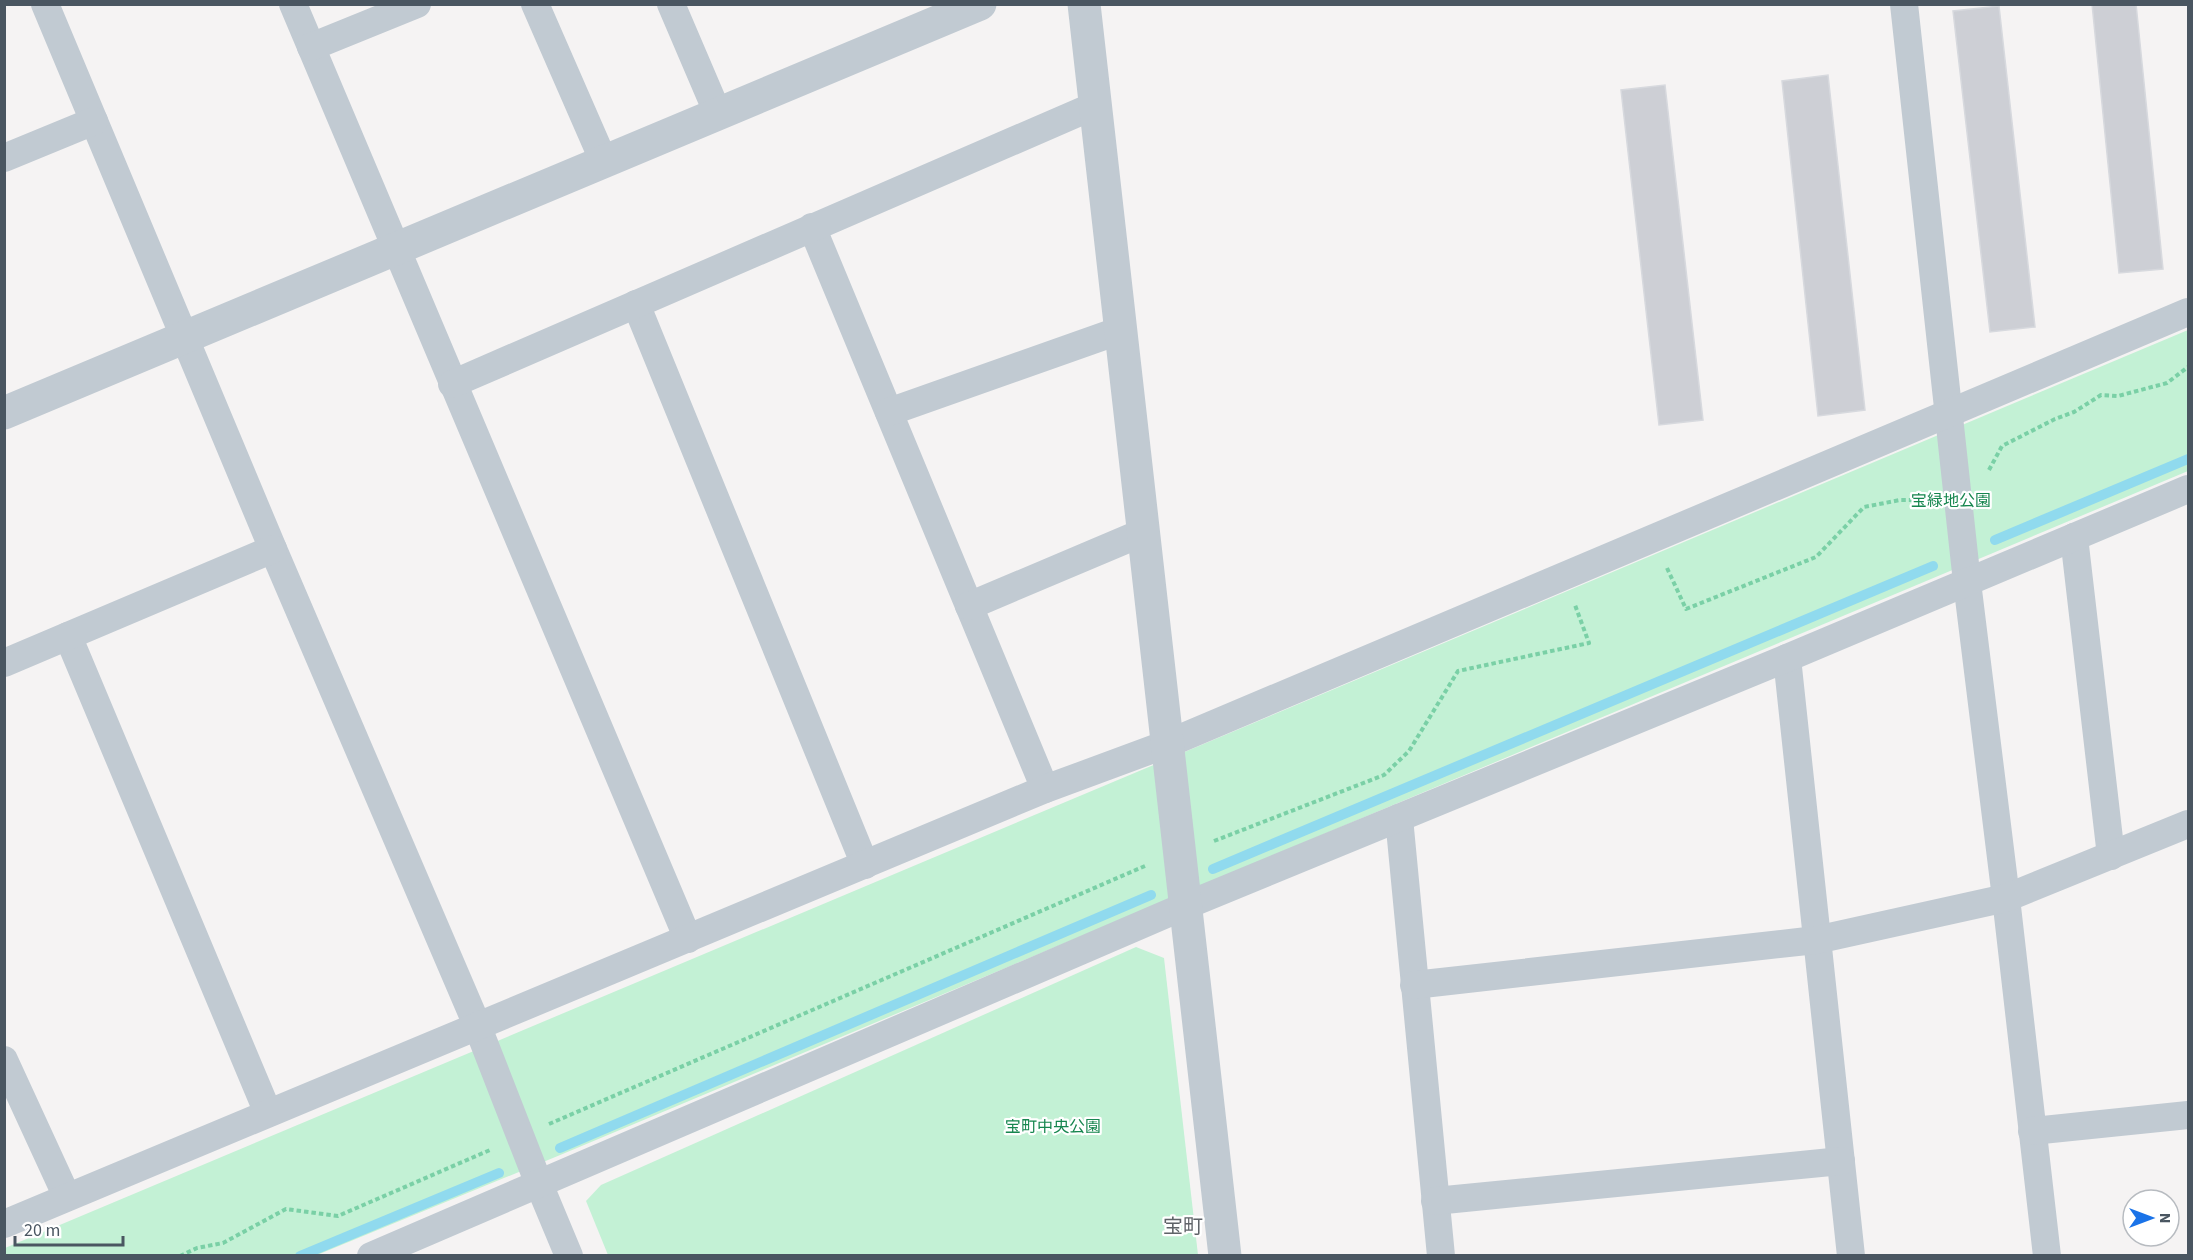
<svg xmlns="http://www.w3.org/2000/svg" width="2193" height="1260" font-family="'Source Sans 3','Noto Sans JP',sans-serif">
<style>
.green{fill:#c3f1d5}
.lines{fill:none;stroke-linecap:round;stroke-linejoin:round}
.stream{stroke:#90daee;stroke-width:10}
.building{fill:#cdcfd5;stroke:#d7d9de;stroke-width:1.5}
.path{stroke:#7ad0a6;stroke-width:4;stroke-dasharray:4.5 3;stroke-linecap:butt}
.minor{stroke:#c1cad2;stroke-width:28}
.tertiary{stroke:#c1cad2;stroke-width:33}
.labels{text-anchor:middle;stroke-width:4.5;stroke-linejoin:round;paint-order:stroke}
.park-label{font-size:16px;fill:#17864f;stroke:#fff}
.quarter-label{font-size:20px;fill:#5f6368;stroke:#fff}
</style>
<rect width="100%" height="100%" fill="#f5f3f3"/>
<g class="green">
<polygon points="2188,330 2188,471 565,1153 317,1255 5,1256 5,1248"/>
<polygon points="1136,947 1164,958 1198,1255 608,1255 586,1201 601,1185"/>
</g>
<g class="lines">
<g class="stream">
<polyline points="1995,540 2188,459"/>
<polyline points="1213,869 1933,566"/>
<polyline points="560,1148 1151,895"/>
<polyline points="300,1256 499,1173"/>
</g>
</g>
<g class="building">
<polygon points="2092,4 2136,4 2163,269 2119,273"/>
<polygon points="1999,6 2035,327 1990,332 1953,11"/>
<polygon points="1828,75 1865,410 1818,416 1782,81"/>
<polygon points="1665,85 1703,420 1659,425 1621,90"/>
</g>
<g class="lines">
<g class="path">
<polyline points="1989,470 2002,446 2055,419 2074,412 2101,395 2118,396 2167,383 2188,367"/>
<polyline points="1667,568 1686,609 1816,557 1864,507 1900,500 1926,500"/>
<polyline points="1214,841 1384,775 1409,751 1458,671 1589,643 1575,605"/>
<polyline points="549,1124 1145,866"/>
<polyline points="180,1256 197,1248 223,1243 286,1209 338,1216 490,1150"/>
</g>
<g class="minor">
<polyline points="45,4 273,549 477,1025 539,1184 569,1256"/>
<polyline points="293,4 688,939"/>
<polyline points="535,4 604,162"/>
<polyline points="671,4 718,114"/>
<polyline points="1904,4 1967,582 2006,898 2047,1256"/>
<polyline points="311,47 417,4"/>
<polyline points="4,158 94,121"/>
<polyline points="812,227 1045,789"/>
<polyline points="636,304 865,865"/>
<polyline points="452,384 1096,105"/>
<polyline points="889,412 1121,330"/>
<polyline points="2074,537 2111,856"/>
<polyline points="969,606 1144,532"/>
<polyline points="68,636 268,1113"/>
<polyline points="1787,658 1851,1256"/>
<polyline points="4,663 273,549"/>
<polyline points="1399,818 1441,1256"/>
<polyline points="1414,985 1816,940 2006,898 2188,824"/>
<polyline points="4,1060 67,1197"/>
<polyline points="2032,1131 2188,1115"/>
<polyline points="1435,1201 1841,1161"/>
<polyline points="4,1224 1045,789 1167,744 2188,312"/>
<polyline points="371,1256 1185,906 1787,658 2188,489"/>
</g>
<g class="tertiary">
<polyline points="1084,4 1225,1256"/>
<polyline points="4,413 980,4"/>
</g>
</g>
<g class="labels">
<g class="park-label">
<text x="1951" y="506">宝緑地公園</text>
<text x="1053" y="1132">宝町中央公園</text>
</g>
<g class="quarter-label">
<text x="1183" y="1233">宝町</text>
</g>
</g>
<rect width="2193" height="1260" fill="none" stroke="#4a5661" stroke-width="12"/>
<g transform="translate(2151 1218) rotate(90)"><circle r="28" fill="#ffffff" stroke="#b7bbc0" stroke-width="1.5"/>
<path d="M0-4.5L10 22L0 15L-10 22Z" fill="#1a73e8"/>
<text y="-9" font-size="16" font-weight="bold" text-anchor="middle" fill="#4a5661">N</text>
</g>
<path d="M15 1236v9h108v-9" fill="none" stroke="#4a5661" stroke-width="3"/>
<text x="24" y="1236" font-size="18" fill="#4a5661" stroke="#ffffff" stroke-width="4.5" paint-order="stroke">20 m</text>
</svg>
